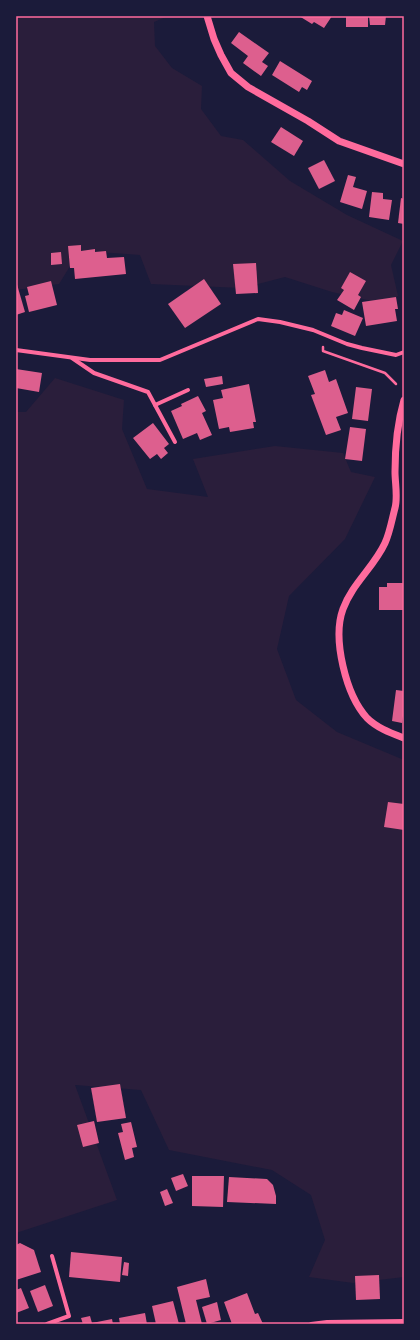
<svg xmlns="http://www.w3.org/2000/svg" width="420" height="1340" font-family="'Alegreya Sans',sans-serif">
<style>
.green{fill:#2a1e3b}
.building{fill:#dd5f8e}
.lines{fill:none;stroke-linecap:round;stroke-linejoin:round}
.path{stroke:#ff6b9d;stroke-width:2.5}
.minor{stroke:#ff6b9d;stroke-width:4}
.tertiary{stroke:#ff6b9d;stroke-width:7}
.neatline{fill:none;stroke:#ff6b9d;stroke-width:1.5}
</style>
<rect width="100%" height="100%" fill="#1b1b3a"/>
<g class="green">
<polygon points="16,16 168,16 154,22 155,46 172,68 202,86 201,109 221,136 243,140 290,181 347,215 403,241 391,265 398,296 385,304 332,292 285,277 242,288 151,284 140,255 99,252 72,263 59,284 16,290"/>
<polygon points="55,378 124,400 122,429 147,489 208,497 193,459 275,446 343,453 351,472 375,477 345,539 289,596 277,649 296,700 337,732 404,760 404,1277 353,1283 309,1277 325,1240 311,1195 272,1170 169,1150 141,1090 75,1085 117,1200 16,1233 16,412 26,412"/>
</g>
<g class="building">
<polygon points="299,16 332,16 324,28 314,22 312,24"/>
<rect x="346" y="16" width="22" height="11"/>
<polygon points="369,16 386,16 385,25 370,25"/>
<polygon points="239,32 269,53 262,62 268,66 261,76 243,63 248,56 231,43"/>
<polygon points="280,61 312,81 307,90 302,87 299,92 272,75"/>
<polygon points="281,127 303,141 294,156 271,142"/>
<polygon points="324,160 335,181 319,189 308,168"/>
<polygon points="348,175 356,177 353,187 367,191 362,209 340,202"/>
<polygon points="372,192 383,193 383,199 392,200 389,220 369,217"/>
<polygon points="401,198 404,199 404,224 398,223"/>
<polygon points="81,245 81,251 95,249 95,252 106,251 107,258 124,257 126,274 75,279 74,268 70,268 68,246"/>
<polygon points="61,252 62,264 51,265 51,253"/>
<polygon points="256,263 258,293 236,294 233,264"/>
<polygon points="350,272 366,281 358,295 361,297 354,310 337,300 344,290 341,288"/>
<polygon points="204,279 221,304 185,328 168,304"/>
<polygon points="16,281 25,312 16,315"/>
<polygon points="51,281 57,305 29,312 25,296 29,295 27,287"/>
<polygon points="396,297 398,309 395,309 397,321 366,326 362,302"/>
<polygon points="344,310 363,318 355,336 331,326 336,313 342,315"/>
<polygon points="16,369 42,373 39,392 16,388"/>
<polygon points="325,370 329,382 336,379 348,413 336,417 341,430 326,435 311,395 315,394 308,376"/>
<polygon points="222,376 223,384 206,387 204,379"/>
<polygon points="249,384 256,422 253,422 254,428 230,432 229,427 219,429 213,400 223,398 221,390"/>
<polygon points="356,387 372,389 368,421 352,419"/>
<polygon points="198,396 206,411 202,413 212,435 200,440 197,433 183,439 171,411 182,406 181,404"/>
<polygon points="153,423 169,444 164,448 168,453 161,459 157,454 150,459 133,438"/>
<polygon points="350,427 366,429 362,461 345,459"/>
<polygon points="387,583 404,583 404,610 379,610 379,587 387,587"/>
<polygon points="396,690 404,691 404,716 403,716 402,723 392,721"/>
<polygon points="388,802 404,804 404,830 384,827"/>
<polygon points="120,1084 126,1118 97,1122 91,1088"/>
<polygon points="94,1121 99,1143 83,1147 77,1125"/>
<polygon points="131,1122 137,1147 132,1148 134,1157 125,1160 118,1133 123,1132 121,1124"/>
<polygon points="183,1174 188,1186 176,1191 171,1178"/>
<polygon points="192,1176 224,1176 223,1207 192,1206"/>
<polygon points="229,1177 267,1179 273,1185 276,1196 276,1204 227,1202"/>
<polygon points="167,1189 173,1203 165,1206 160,1192"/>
<polygon points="20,1243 34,1250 41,1272 16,1280 16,1245"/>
<polygon points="71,1252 122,1257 120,1282 69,1277"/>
<polygon points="124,1262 129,1263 128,1276 122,1275"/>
<polygon points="379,1275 380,1299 356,1300 355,1276"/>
<polygon points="206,1279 210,1297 196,1300 202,1324 186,1324 177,1287"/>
<polygon points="45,1285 53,1306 38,1312 30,1291"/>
<polygon points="21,1288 29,1308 16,1313 16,1290"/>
<polygon points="247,1293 255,1314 258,1313 263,1324 232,1324 224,1302"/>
<polygon points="173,1301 179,1324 156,1324 152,1306"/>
<polygon points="217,1302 221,1320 207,1324 202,1307"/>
<polygon points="145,1313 147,1324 120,1324 119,1318"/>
<polygon points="90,1316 92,1323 112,1319 113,1324 83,1324 81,1318"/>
</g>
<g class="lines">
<polyline class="path" points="323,347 323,351 385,373 396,384"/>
<g class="minor">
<polyline points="16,350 90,360 160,360 258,319 280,322 313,330 347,344 362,348 396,355 404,352"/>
<polyline points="72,358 94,373 148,392 175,442"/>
<polyline points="155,405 188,390"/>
<polyline points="47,1324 69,1316 52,1256"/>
<polyline points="311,1324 327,1322 404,1321"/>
</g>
<g class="tertiary">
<polyline points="207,16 214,39 221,55 231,73 248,87 308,121 339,141 404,164"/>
<path d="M404,400C397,424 395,447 395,472C395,483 398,497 395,508C392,519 390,532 385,543C374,567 352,584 343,609C332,639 346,695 367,718C377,728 391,733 404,738"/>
</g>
</g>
<rect width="420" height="1340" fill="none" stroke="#1b1b3a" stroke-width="34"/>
<rect x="17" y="17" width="386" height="1306" class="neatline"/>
</svg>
